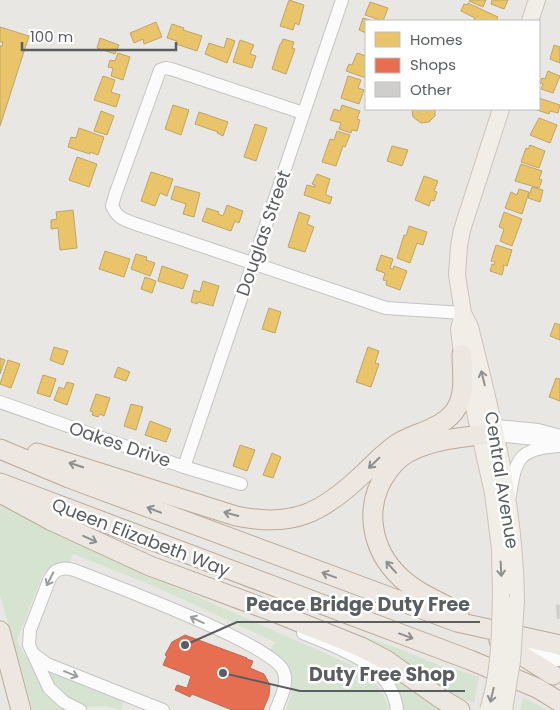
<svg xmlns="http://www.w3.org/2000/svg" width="560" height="710" viewBox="0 0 560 710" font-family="Poppins,sans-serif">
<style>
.green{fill:#d6e3d0}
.homes{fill:#e9c46a;stroke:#bea567}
.shops{fill:#e76f51;stroke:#bd6a56}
.building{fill:#cfcecd;stroke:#d8d6d4}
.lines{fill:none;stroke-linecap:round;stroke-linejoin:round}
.minor-casing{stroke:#c3c4c4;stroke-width:14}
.major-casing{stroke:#cec3b5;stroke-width:18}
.highway-casing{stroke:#bca996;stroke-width:21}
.minor{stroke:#fcfbfb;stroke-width:12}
.major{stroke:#f1ede7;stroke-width:16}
.highway{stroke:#ece7e1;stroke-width:19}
.major-bridge-casing{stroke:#cec3b5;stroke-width:18;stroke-linecap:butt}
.major-bridge{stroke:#f1ede7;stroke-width:16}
.oneway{stroke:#8f9090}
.oneway2{stroke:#8d8e8e}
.oneway3{stroke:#9b9d9f}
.labels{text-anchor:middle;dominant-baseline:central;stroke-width:5;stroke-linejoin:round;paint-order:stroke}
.street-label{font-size:18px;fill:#5a5e61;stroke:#fff}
.leader{fill:none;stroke:#5a5e61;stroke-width:2}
.callout-dot{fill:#5a5e61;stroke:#fff;stroke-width:2}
.callout-label{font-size:19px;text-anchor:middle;font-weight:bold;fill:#5a5e61;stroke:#fff;stroke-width:5;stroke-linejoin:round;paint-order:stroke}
</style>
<rect width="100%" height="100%" fill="#e9e7e4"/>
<g class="green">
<path d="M0 503 77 543 358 668C374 679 385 691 389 710H286C296 685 297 664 270 650L275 642 156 587 73 554 70 562 57 564 44 572 17 640 24 654 68 710H33L0 595Z"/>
<path d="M362 636 392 646 448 669 449 667 479 677 474 703 451 695 360 639Z"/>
<path d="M381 665 448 710H402Z"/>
<path d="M47 671 124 701 121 710 106 706 86 707 77 705 61 696Z"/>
<path d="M523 697 547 710H520Z"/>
</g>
<g class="homes">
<path d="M289 0 304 5 299 25 295 23 293 30 280 26Z"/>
<path d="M470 0H486L483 7 469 1Z"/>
<path d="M492 0H508L504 9 491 4Z"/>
<path d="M370 2 388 8 383 21 365 15Z"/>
<path d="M468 3 498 17 496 21H474L475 18 461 11 464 4 467 5Z"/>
<path d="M363 18 373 21H366V33L359 30Z"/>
<path d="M156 22 162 37 144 44 143 39 134 43 130 33Z"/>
<path d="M172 24 184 28 183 30 202 36 197 51 176 44 177 41 167 38Z"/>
<path d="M0 27 29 36 0 126V46H2L3 42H0Z"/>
<path d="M100 38 119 45 115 54 97 48Z"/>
<path d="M227 38 235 41 227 63 205 54 209 43 224 48Z"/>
<path d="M283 39 294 42 292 48 295 49 286 74 272 69 280 44H281Z"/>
<path d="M240 40 254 45 250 54 256 56 252 68 233 62Z"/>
<path d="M554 45 560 47V63L550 59Z"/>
<path d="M118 53 130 57 123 80 111 76 113 68 108 67 110 60 115 61Z"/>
<path d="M357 53 366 56V78L346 71 349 64 352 65Z"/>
<path d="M548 71 560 76 553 93 541 89 543 84 540 83 542 78 545 79Z"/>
<path d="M103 76 115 80 111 92 120 95 116 107 94 100Z"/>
<path d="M348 76 361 80 358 88 364 90 359 104 341 98Z"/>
<path d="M539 98 560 105 558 113 550 111 549 114 534 109H539Z"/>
<path d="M173 105 189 110 181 135 165 129Z"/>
<path d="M342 105 360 111 357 119 360 120 357 131 352 130 351 133 339 129 341 123 330 120 334 109 340 111Z"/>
<path d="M412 109H435V116L429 122 421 123 413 117Z"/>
<path d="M101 111 114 116 107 135 94 131Z"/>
<path d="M199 112 228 122 223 136 217 133 218 132 195 124Z"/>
<path d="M539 118 557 125 550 143 530 135Z"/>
<path d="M255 124 267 128 256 161 244 157Z"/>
<path d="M79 128 104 137 98 155 90 152V154L68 147 71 137 76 138Z"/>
<path d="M337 131 350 135 345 147 343 146 336 166 322 162 330 139 334 140Z"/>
<path d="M530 145 545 151 539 168 521 162 526 148 528 149Z"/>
<path d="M392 146 408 150 402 166 387 161Z"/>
<path d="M77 157 97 164 89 187 69 180Z"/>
<path d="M521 164 542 171 539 179 542 180 539 188 515 181Z"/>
<path d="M151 172 173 179 167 196 160 193 155 206 141 201Z"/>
<path d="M317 174 330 179 326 192V195L332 197 330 204 304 195 307 185 315 187V185L312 184Z"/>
<path d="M424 176 438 181 434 191 437 192 434 201 431 200 429 206 415 200Z"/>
<path d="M175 186 200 193 194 217 183 214 186 204 171 199Z"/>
<path d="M532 187 543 190 540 202 528 198Z"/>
<path d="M519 189 529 192 522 214 505 208 511 192 517 195Z"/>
<path d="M227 205 243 211 239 223 235 221 231 231 202 221 207 208 219 212 218 214 223 216Z"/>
<path d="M73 210 77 248 60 250 58 228 51 229V220L57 219 56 212Z"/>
<path d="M299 212 310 216 307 224 314 227 305 252 288 247Z"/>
<path d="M504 212 522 219 512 246 500 241 504 229 499 227Z"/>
<path d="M409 226 427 232 423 245 417 243 410 263 397 258 404 235 406 236Z"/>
<path d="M496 245 512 250 507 266 503 265V267H504L502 275 490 271 492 264 494 265 495 262 491 261Z"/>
<path d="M105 251 130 259 124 277 99 269Z"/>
<path d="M136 254 147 257 146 260 155 263 150 276 131 269Z"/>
<path d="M381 255 393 259 390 268 393 269 394 266 407 271 400 290 386 285 387 281 383 280 385 273 376 270Z"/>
<path d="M162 266 188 275 183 289 158 281Z"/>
<path d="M145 277 156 281 152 293 141 289Z"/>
<path d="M203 281 219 286 213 306 198 302 197 304 191 302 194 290 200 292Z"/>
<path d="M269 308 281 312 275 333 262 329Z"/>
<path d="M555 323 560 325V340L550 336Z"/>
<path d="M54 347 68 351 63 365 50 360Z"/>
<path d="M368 347 379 351 375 363 379 364 371 387 356 382Z"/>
<path d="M0 358 5 360 0 374Z"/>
<path d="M8 360 20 364 11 388 0 384Z"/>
<path d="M118 367 130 372 126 381 114 377Z"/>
<path d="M43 375 56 379 50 397 37 393Z"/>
<path d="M556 378 560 379V401L549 397Z"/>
<path d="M67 382 74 384 67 405 54 400 59 387 64 389Z"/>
<path d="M96 394 110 398 104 416 100 414 98 417 92 415 93 412 90 411Z"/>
<path d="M131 404 143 407 136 430 124 426Z"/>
<path d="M150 421 171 429 166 442 145 435Z"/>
<path d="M240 445 255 450 247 471 233 466Z"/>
<path d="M272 453 281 457 273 478 263 475Z"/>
</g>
<path class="shops" d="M185 635 247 658V659L253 661 250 668 264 674 270 685 269 696 263 710H232L192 694 190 697 175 690 177 685 187 688 191 676 163 665 167 656 165 655 172 642Z"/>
<path class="building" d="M556 605H560V618L557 619Z"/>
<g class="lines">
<defs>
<g id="minor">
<path d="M303 113 171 69 166 68 160 70 115 195 112 206C117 217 122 219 133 223L386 308 463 313"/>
<path d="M0 402 184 467 241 484"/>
<path d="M486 425 538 430 560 436"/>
<path d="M488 434 553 441"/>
<path d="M184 467 342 0"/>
<path d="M510 495C516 456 520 449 560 446"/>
<path d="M303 633C340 649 392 664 397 710"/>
<path d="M519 647 557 660"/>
<path d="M35 655 47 664 163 710"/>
<path d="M80 710 64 702 49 688 29 645 30 630 50 578C56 568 64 567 74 570 110 584 269 643 283 670 289 683 281 697 276 710"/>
</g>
<g id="major">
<path d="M530 21 537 0"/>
<path d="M501 109 462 230 459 246 457 275 463 313 470 327C493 419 515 505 516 601"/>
<path d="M463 313 459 329 462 354 493 493 500 549 501 594"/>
</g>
<g id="highway">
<path d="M0 449 69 478 457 622 560 645"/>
<path d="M37 453 236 516C293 528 322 513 363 474 375 463 386 450 400 442 418 432 444 428 456 409 466 393 462 372 462 354"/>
<path d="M0 483 470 660 537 688 560 702"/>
<path d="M6 496 50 520 150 566 269 610 361 647 386 660 440 698 460 710"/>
<path d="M459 612C440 602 417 593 401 578 370 549 363 505 388 471 394 463 402 455 411 451 433 440 457 438 481 435"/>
<path d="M0 631 21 710"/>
<path d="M499 641 553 675"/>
</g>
</defs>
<use href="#minor" class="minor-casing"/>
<use href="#major" class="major-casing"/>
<use href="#highway" class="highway-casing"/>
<use href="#minor" class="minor"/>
<use href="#major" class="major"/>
<use href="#highway" class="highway"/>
<defs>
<g id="major-bridge">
<path d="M488 710C500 674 500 632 501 594"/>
<path d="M504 710 512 661 516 601"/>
</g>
</defs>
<use href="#major-bridge" class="major-bridge-casing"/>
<use href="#major-bridge" class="major-bridge"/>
</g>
<defs><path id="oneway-shaft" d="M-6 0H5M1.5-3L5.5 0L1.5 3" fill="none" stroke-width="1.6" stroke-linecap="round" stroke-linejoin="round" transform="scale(1.25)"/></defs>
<g class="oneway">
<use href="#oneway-shaft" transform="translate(483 378) rotate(-104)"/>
<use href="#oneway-shaft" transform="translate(501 569) rotate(87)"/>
<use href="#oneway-shaft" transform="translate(492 695) rotate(103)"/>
</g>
<g class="oneway2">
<use href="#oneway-shaft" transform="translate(374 463) rotate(136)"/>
<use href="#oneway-shaft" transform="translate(76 465) rotate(-162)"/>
<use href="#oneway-shaft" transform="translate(154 510) rotate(-159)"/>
<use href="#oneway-shaft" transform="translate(231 514) rotate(-165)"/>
<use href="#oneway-shaft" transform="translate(90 539) rotate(25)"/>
<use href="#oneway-shaft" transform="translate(391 567) rotate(-131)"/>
<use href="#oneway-shaft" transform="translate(329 575) rotate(-160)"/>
<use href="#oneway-shaft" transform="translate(406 636) rotate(20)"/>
</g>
<g class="oneway3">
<use href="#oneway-shaft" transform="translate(50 579) rotate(117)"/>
<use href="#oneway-shaft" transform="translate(197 620) rotate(-155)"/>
<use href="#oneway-shaft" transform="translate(71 674) rotate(22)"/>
</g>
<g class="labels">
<g class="street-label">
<text transform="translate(263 233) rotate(-71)">Douglas Street</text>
<text transform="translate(120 444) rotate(19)">Oakes Drive</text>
<text transform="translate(502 480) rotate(81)">Central Avenue</text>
<text transform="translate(141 537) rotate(21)">Queen Elizabeth Way</text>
</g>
</g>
<path class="leader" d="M185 645L237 622H480M223 673L300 691H465"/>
<g class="callout-dot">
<circle cx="185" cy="645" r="5"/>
<circle cx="223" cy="673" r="5"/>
</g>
<g class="callout-label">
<text x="358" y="611">Peace Bridge Duty Free</text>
<text x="382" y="681">Duty Free Shop</text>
</g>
<rect x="365" y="20" width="175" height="90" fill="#ffffff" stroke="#bdbfc0"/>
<rect x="375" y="32" width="25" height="15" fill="#e9c46a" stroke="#bdbfc0"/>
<text x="410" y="45" font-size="15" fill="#5a5e61">Homes</text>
<rect x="375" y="58" width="25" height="15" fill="#e76f51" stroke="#bdbfc0"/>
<text x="410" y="70" font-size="15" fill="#5a5e61">Shops</text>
<rect x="375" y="82" width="25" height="15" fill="#cfcecd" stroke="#bdbfc0"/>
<text x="410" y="95" font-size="15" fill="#5a5e61">Other</text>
<path d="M22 42v8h154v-8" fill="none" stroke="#5a5e61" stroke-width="2.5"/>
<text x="30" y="42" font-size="15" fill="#5a5e61" stroke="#ffffff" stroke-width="4" paint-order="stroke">100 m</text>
</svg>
